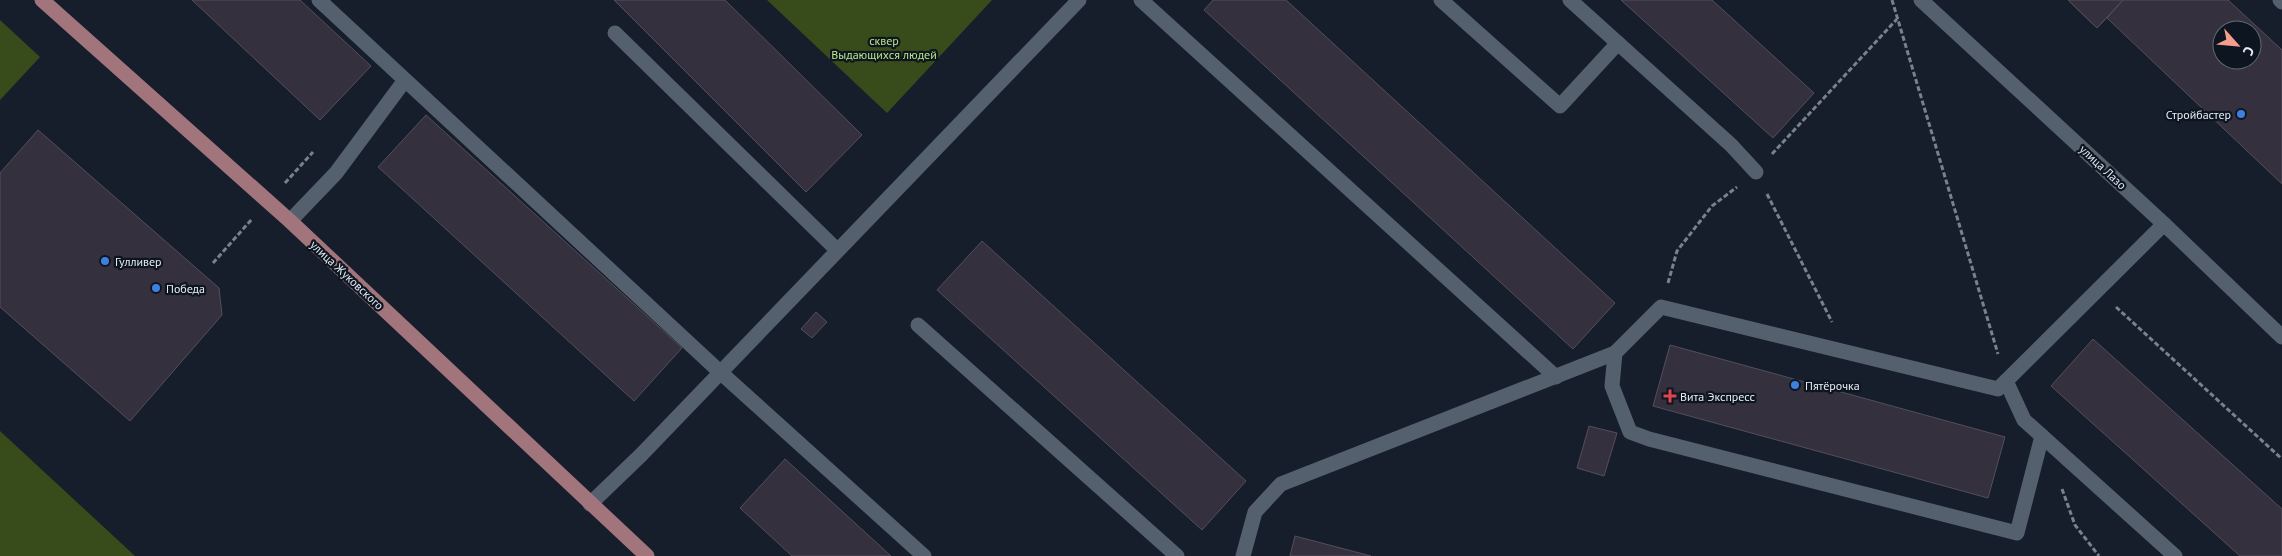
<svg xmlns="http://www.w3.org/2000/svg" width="2282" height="556" viewBox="0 0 2282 556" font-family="'PT Sans',sans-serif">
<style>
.green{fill:#384c1b}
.building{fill:#35303e;stroke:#544e5d;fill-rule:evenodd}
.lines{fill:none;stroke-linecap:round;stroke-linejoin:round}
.path{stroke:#7a818c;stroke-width:3;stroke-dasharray:5 2.5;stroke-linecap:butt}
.service{stroke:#55606e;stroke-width:15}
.minor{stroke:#55606e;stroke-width:15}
.primary{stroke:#a2757c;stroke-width:15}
.shop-dot{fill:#3f7fe0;stroke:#0d1520;stroke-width:2}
.health-dot{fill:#e0444e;stroke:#0d1520;stroke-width:2}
.labels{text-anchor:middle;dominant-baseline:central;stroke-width:4.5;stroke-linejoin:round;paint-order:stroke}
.park-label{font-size:12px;fill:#bae584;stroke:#0d1520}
.poi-label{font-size:12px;fill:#e7edf6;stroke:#0d1520;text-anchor:start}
.street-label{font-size:12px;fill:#e7edf6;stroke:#0d1520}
</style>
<rect width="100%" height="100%" fill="#151e2a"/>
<g class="green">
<path d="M767 0H992L887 113Z"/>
<path d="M0 20 40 57 0 100Z"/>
<path d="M0 431 135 556H0Z"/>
</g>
<g class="building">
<path d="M192 0H300L371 66 320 120Z"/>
<path d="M614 0H725L862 135 806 192Z"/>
<path d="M1213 0H1286L1615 303 1573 349 1204 10Z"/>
<path d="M1621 0H1712L1814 93 1773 138Z"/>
<path d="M2068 0H2123L2097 28Z"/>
<path d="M2068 0H2123L2097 28Z"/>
<path d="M2123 0H2228L2282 50V184L2107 18ZM2222 30H2252V60H2222Z"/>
<path d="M426 115 682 348 634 401 378 167Z"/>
<path d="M38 130 219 288 222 315 130 421 0 307V173Z"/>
<path d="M982 241 1246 481 1202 530 937 290Z"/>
<path d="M816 312 827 322 812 338 801 329Z"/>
<path d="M2093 339 2282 509V556H2240L2051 386Z"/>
<path d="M1670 345 2005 437 1988 498 1653 406Z"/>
<path d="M1589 426 1617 433 1604 476 1577 468Z"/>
<path d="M785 459 891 556H792L740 508Z"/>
<path d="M1295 536 1371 556H1290Z"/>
</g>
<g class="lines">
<g class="path">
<path d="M1892 0 1998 354"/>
<path d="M1772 154 1897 19"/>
<path d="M285 183 313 152"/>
<path d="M1767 194 1832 322"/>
<path d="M213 263 252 219"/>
<path d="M1668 283 1677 251 1712 206 1737 187"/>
<path d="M2116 307 2282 459"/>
<path d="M2062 489 2075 525 2099 556"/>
</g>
<g class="service">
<path d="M319 0 720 372 924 556"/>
<path d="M1141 0 1556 377"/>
<path d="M1441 0 1560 106 1618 43"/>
<path d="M1570 0 1731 145 1756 172"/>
<path d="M2280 0 2282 2"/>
<path d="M615 33 837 250"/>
<path d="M290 221 336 173 405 80"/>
<path d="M918 325 1177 556"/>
<path d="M1615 353 1612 386 1630 432 1649 439 2017 533 2042 436"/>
<path d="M2006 381 2024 420 2175 556"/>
<path d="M1243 556 1255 512 1281 484 1615 353 1661 307 1998 389 2164 224"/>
</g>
<g class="minor">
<path d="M1921 0 2164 224 2282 337"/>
<path d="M590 504 641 455 1079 0"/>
</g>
<path class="primary" d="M42 0 290 221 647 556"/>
</g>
<g class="shop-dot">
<circle cx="2241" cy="114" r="5"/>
<circle cx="105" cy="261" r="5"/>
<circle cx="156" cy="288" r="5"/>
<circle cx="1795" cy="385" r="5"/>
</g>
<path class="health-dot" d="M1667.5 388.5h5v5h5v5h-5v5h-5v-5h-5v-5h5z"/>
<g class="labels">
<g class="park-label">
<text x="884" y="40">сквер<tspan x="884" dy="14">Выдающихся людей</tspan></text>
</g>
<g class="poi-label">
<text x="2231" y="114" text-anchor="end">Стройбастер</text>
<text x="115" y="261">Гулливер</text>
<text x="166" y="288">Победа</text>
<text x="1805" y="385">Пятёрочка</text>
<text x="1680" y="396">Вита Экспресс</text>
</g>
<g class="street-label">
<text transform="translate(2103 167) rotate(43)">улица Лазо</text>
<text transform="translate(347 275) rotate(43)">улица Жуковского</text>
</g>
</g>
<g transform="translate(2237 45) rotate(117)"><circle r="24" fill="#0d1520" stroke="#646b76"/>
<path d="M0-4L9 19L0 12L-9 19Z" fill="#f59d8d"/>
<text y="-8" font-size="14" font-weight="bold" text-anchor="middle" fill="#e7edf6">С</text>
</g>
</svg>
